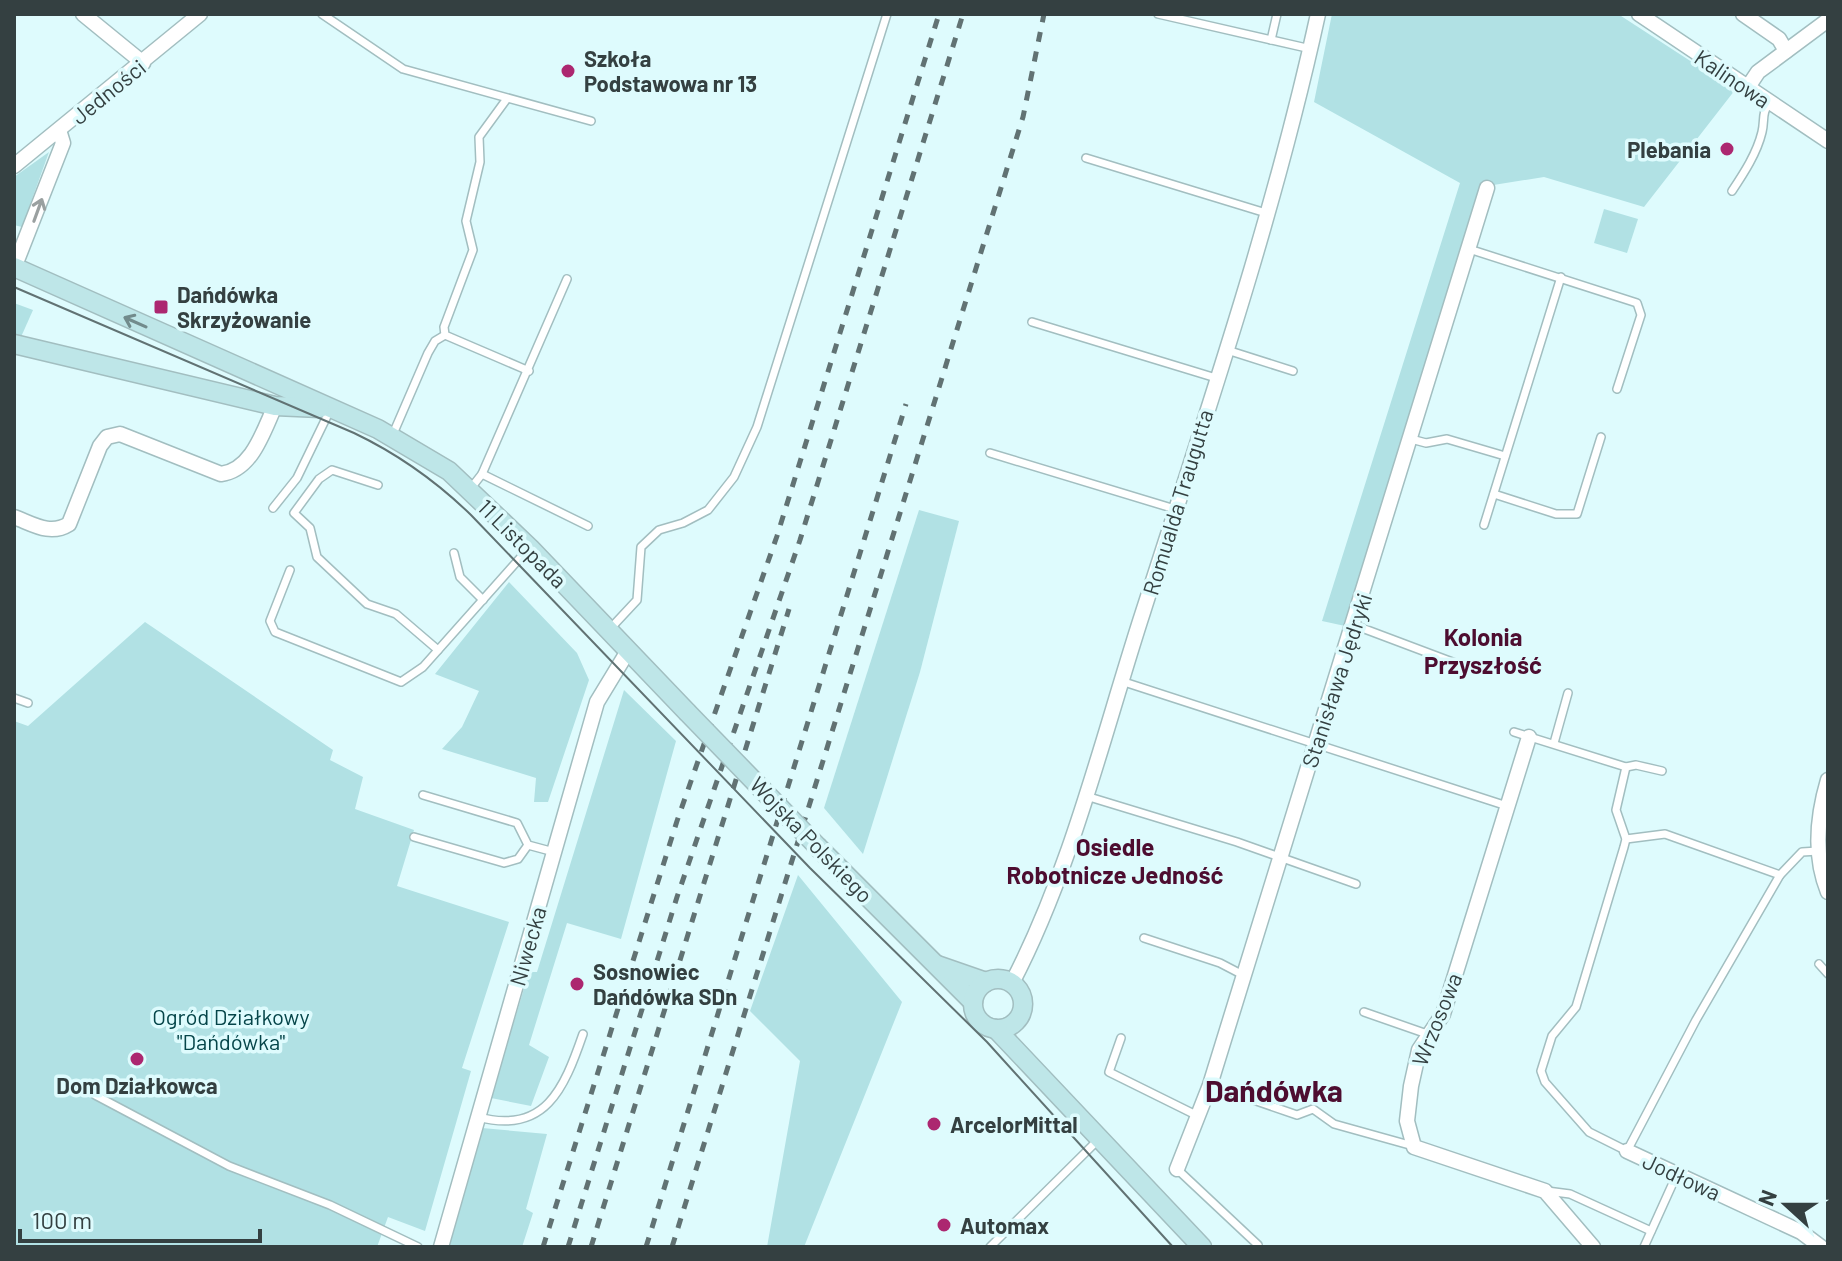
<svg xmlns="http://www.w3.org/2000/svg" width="1842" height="1261" viewBox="0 0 1842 1261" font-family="Barlow,sans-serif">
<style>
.green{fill:#b1e1e4}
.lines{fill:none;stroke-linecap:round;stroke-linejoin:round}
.service-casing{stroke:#a2bec0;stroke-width:10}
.minor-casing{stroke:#a2bec0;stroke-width:17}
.secondary-casing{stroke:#a2bec0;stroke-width:21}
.service{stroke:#fff;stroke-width:7}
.minor{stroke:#fff;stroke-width:14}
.secondary{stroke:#bee6e8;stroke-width:18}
.tram{stroke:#617273;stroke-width:2}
.rail{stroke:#617273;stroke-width:5;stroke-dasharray:10 10;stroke-linecap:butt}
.secondary-bridge-casing{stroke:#a2bec0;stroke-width:21;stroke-linecap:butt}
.secondary-bridge{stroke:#bee6e8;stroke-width:18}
.oneway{stroke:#9aa0a0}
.oneway2{stroke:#728b8c}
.poi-dot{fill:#ac2770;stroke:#defbfd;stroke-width:3}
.labels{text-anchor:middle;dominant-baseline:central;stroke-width:7;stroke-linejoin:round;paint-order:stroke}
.poi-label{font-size:22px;font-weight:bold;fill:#344041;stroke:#defbfd;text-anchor:start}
.street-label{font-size:22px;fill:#344041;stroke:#defbfd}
.park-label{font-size:22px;fill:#054549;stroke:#defbfd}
.neighbourhood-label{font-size:24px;font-weight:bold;fill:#4d0d30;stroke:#defbfd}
.district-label{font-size:30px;font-weight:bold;fill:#4d0d30;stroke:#defbfd}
</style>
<rect width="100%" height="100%" fill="#defbfd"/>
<g class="green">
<path d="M1332 14H1618L1735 90 1644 207 1544 177 1481 187 1345 626 1322 621 1460 183 1314 102Z"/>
<path d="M49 152 22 227 14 225V177Z"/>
<path d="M1604 209 1638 219 1627 253 1594 243Z"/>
<path d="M14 303 33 310 21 337 14 335Z"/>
<path d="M919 510 959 521 920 672 863 854 824 808Z"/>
<path d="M509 582 577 653 589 680 548 802H534L536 778 442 749 462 727 479 691 435 674Z"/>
<path d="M145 622 333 750 330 760 363 777 355 809 414 830 397 886 509 922 462 1068 471 1071 425 1231 388 1217 377 1247H14V721L28 726Z"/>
<path d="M624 690 676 741 621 939 567 923 529 1045 549 1057 531 1106 491 1098 529 972H537Z"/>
<path d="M798 875 902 1002 804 1247H767L800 1061 750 1011Z"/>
<path d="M482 1128 547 1134 526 1209 533 1213 522 1247H445Z"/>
</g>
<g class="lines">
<defs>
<g id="service">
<path d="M322 14 403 69 591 121"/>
<path d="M1158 14 1311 49"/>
<path d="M1271 40 1277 14"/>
<path d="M506 100 479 137 480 162 466 221 473 250 444 327 445 335 529 371"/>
<path d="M1086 158 1266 213"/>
<path d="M1732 191C1744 173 1757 153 1762 132 1765 120 1761 113 1770 102"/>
<path d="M1469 249 1637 303 1641 315 1617 389"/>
<path d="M1032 322 1216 378"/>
<path d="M1227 350 1293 371"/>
<path d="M393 434 428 353 435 341 445 335"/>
<path d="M1411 439 1426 443 1447 439 1505 456"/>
<path d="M990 453 1175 509"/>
<path d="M482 474 588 526"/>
<path d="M378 485 332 470 319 479 294 513 310 528 317 557 367 604 396 614 438 650"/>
<path d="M471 488 482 474 567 279"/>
<path d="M1494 494 1556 514H1577L1601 437"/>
<path d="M273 508 297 478 330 410"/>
<path d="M1484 525 1561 277"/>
<path d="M454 553 460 577 483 600"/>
<path d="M290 570 270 621 275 632 401 682 423 667 529 548"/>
<path d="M1354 625 1463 666"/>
<path d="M609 630 637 600 641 547 659 530 683 523 708 510 734 477 757 427 887 14"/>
<path d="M1121 681 1507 806"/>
<path d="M14 698 28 703"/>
<path d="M1514 732 1626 767 1616 810 1626 839 1624 847 1576 1007 1552 1036 1541 1071 1545 1082 1589 1132 1627 1151 1696 1020 1780 875 1802 852 1818 851"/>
<path d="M1554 743 1568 693"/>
<path d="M1626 767 1636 765 1662 771"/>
<path d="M423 795 517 823 528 845 554 852"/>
<path d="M1086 796 1237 842 1356 884"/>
<path d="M414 837 504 863 518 859 528 845"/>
<path d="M1626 839 1665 834 1780 875"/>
<path d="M1144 938 1220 963 1243 975"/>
<path d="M1819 964 1828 974"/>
<path d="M1364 1012 1430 1035"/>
<path d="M1121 1038 1109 1072 1198 1116"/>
<path d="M1210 1085 1297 1115 1313 1109 1334 1124 1413 1146"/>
<path d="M95 1095 229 1166 330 1205 418 1247"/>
<path d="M478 1117C545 1135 564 1089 583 1034"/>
<path d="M1177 1169 1258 1245"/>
<path d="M1547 1191 1570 1194 1651 1231"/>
<path d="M990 1247 1098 1140"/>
<path d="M1644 1247 1677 1174"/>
</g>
<g id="minor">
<path d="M83 14 143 63"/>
<path d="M1639 14 1828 141"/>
<path d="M1743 14 1779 39 1786 51"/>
<path d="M1748 87 1758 72 1828 20"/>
<path d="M14 166 200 14"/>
<path d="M14 268 63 143 59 130"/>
<path d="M14 517C33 524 50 536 69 524L100 446 107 437 120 434 221 474C252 470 263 432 275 406"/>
<path d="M1529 737 1443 1014 1419 1050 1411 1086 1407 1121 1414 1147 1545 1191 1593 1247"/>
<path d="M1828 780C1817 817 1813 855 1828 892"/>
<path d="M1012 983C1072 868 1103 735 1143 612 1206 415 1274 216 1318 14"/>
<path d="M1627 1151 1801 1232 1821 1247"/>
<path d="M1177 1169 1210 1085 1487 188"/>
<path d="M441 1247 597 702 628 651"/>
</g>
<g id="secondary">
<path d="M14 267 378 429 449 471 530 548 687 712"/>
<path d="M14 344 275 406 320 408"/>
<path d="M818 847 973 1002"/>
<path d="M937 965 986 982"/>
<circle cx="998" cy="1004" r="25"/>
<path d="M996 1029 1202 1247"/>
</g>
</defs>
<use href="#service" class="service-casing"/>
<use href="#minor" class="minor-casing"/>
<use href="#secondary" class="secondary-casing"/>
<use href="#service" class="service"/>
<use href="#minor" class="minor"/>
<use href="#secondary" class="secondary"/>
<path class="tram" d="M14 287 354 433C398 454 436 481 471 515L810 868 987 1042 1173 1247"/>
<g class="rail">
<path d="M543 1247 677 821 777 536 939 14"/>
<path d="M568 1247 677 897 800 540 963 14"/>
<path d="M591 1247 789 609"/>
<path d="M646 1247 906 404"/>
<path d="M672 1247 1023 117 1044 14"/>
</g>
<defs>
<path id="secondary-bridge" d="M687 712 818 847"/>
</defs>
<use href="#secondary-bridge" class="secondary-bridge-casing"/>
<use href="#secondary-bridge" class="secondary-bridge"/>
</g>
<defs><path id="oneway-shaft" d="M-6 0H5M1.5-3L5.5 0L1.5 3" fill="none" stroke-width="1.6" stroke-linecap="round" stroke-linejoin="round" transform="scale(2)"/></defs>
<use class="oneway" href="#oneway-shaft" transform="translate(38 210) rotate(-70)"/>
<use class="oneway2" href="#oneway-shaft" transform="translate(135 322) rotate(-156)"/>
<g class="poi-dot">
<circle cx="568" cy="71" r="8"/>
<circle cx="1727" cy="149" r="8"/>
<rect x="153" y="299" width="16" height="16" rx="4"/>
<circle cx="577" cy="984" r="8"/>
<circle cx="137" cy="1059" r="8"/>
<circle cx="934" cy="1124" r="8"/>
<circle cx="944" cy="1225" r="8"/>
</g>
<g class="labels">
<g class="poi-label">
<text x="584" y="58">Szkoła<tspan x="584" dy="25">Podstawowa nr 13</tspan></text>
<text x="1711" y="149" text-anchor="end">Plebania</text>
<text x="177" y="294">Dańdówka<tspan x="177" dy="25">Skrzyżowanie</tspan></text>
<text x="593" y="971">Sosnowiec<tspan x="593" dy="25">Dańdówka SDn</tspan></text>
<text x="137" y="1085" text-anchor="middle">Dom Działkowca</text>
<text x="950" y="1124">ArcelorMittal</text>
<text x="960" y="1225">Automax</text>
</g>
<g class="street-label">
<text transform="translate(1733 78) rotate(34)">Kalinowa</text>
<text transform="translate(108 91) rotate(-39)">Jedności</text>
<text transform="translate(1177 502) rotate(-73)">Romualda Traugutta</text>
<text transform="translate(523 543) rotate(45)">11 Listopada</text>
<text transform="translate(1336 680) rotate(-72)">Stanisława Jędryki</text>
<text transform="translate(812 839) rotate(46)">Wojska Polskiego</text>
<text transform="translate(527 946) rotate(-74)">Niwecka</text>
<text transform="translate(1436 1019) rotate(-68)">Wrzosowa</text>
<text transform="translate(1682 1176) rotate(25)">Jodłowa</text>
</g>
<g class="park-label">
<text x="231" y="1016">Ogród Działkowy<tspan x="231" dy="25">"Dańdówka"</tspan></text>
</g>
<g class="neighbourhood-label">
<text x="1483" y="636">Kolonia<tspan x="1483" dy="28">Przyszłość</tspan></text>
<text x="1115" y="846">Osiedle<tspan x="1115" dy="28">Robotnicze Jedność</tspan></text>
</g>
<g class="district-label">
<text x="1274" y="1090">Dańdówka</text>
</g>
</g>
<rect width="1842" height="1261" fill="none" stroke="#344041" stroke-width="32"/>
<g transform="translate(1786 1205) rotate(291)" stroke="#defbfd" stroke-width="6" paint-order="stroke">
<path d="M0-6L14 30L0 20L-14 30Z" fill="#344041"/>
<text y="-12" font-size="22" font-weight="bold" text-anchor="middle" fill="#344041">N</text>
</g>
<path d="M20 1229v12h240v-12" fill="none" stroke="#344041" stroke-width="4"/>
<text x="32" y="1229" font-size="24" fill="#344041" stroke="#defbfd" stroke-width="6" paint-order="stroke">100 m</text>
</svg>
